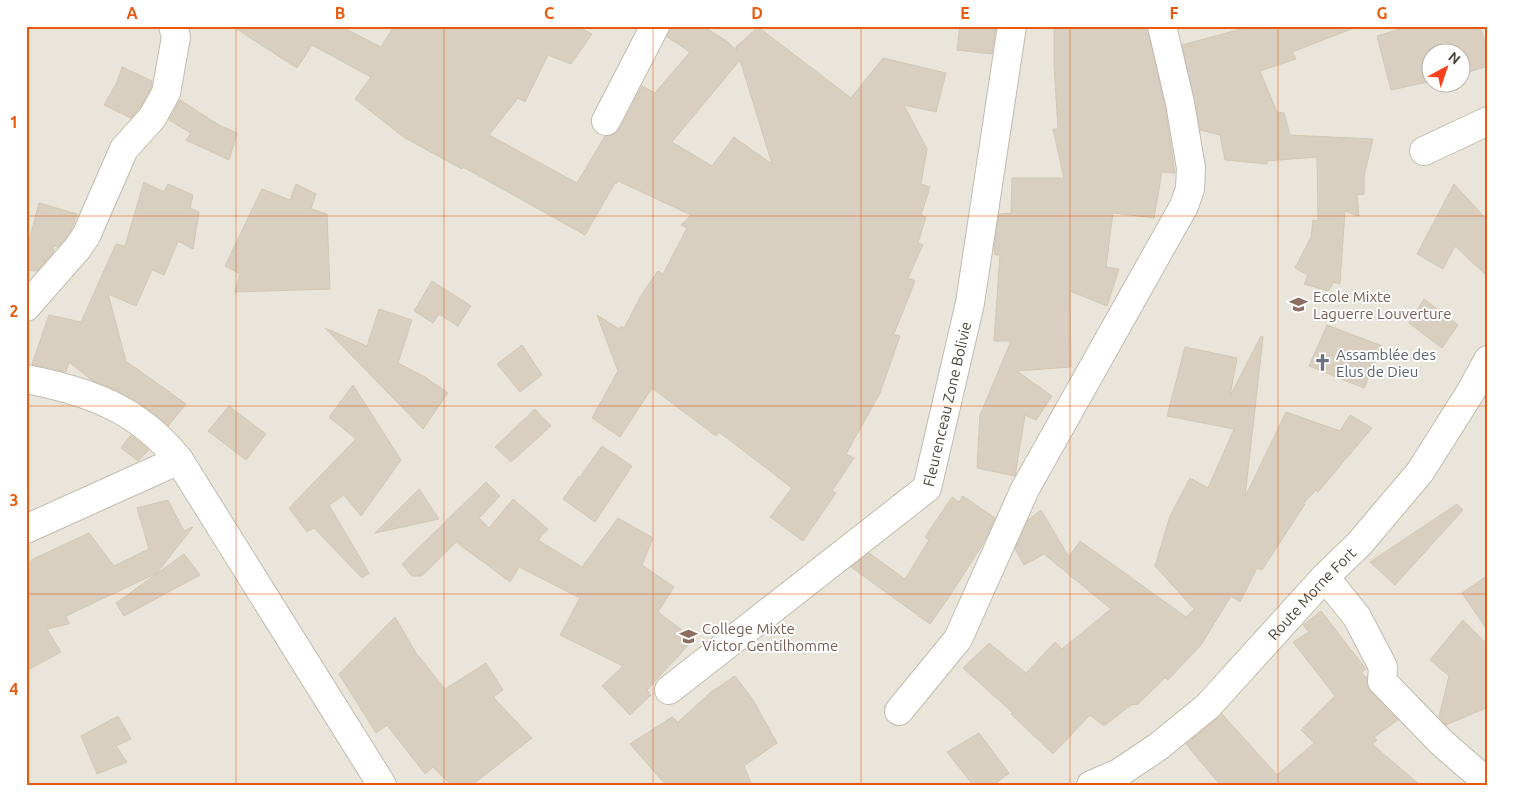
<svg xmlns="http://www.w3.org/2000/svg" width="1514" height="811" viewBox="0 0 1514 811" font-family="Ubuntu,sans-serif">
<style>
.residential{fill:#eae5da;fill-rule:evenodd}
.building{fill:#d8cfc1;stroke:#d3c7b4;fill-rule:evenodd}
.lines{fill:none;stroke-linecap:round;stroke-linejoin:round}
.minor-casing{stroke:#c2bbae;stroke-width:30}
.minor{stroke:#fff;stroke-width:28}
.grid{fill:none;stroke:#e8590c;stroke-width:1;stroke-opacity:0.55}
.labels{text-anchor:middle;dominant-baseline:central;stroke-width:4;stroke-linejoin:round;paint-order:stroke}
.education-label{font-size:15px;fill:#785e54;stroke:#fff;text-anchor:start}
.worship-label{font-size:15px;fill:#5b616d;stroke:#fff;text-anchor:start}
.street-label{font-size:15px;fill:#4b4439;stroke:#fff}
.neatline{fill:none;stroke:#e8590c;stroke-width:2}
.grid-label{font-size:16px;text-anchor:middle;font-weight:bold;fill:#e8590c}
</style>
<rect width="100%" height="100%" fill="#f6f3ec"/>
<path class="residential" d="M26 26H1488V785H26ZM1432 52H1462V82H1432Z"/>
<g class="building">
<path d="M232 26H340L381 47 394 26H577L592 34 571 64 548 55 525 102 518 98 489 135 577 183 605 136 614 134 620 128 642 86 655 93 690 52 667 37 670 26H703L728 42 737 51 736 47 758 27 851 98 883 58 946 73 936 112 904 105 927 149 921 184 930 187 921 215 926 217 918 243 923 245 908 278 915 281 894 334 900 336 880 393 846 454 854 458 832 491 836 493 803 541 770 517 792 488 719 432 716 436 652 388 620 437 592 418 618 371 597 315 619 329 621 326 624 328 642 294 658 271 663 274 687 228 681 225 691 215 618 181 616 184 615 183 585 235 463 167 462 169 405 138 355 99 371 77 312 45 297 68ZM740 60 772 164 734 137 712 166 672 142Z"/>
<path d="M960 26H996L992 54 957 50Z"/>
<path d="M1064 26H1147L1165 106 1175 173 1162 172 1154 218 1113 213 1106 267 1119 269 1107 306 1070 291 1071 367 1017 371 1052 396 1036 420 1025 415 1015 476 977 468 980 415 1011 341H994L1000 255H995L994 247 999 214 1011 213 1012 178H1064L1053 129H1058L1054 65V30Z"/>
<path d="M1252 26H1354V28L1292 52 1296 59 1260 71 1277 112 1284 113 1290 135 1373 139 1364 176V194L1357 195 1359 216 1345 211 1340 284 1334 282 1328 291 1304 284 1308 275 1295 268 1311 237 1313 220 1318 221 1317 157 1267 161V164L1225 160 1220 135 1200 130 1182 45Z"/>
<path d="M1410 26H1480L1488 52V66L1462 74V52H1432V81L1391 90 1377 36Z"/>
<path d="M122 67 152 81 151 88 139 109 131 118 104 105 117 82Z"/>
<path d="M180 100 219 125 237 133 229 160 186 140 191 133 169 120Z"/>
<path d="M144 182 164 192 168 184 193 195 190 208 199 212 193 249 178 241 164 275 152 270 136 306 108 294 126 361 186 404 168 426 138 402 117 391 93 381 69 362 66 372 32 364 49 315 81 322 116 244 125 246Z"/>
<path d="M296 184 316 194 311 209 327 214 330 289 235 292 240 274 225 266 262 189 290 200Z"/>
<path d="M1454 184 1488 221V277L1455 246 1443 269 1417 254Z"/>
<path d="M39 203 77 214 72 228 65 239 58 247 54 246 53 253 37 271 26 270V252Z"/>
<path d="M432 281 471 306 458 326 439 314 433 323 414 311Z"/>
<path d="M1424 299 1458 325 1442 348 1409 323Z"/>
<path d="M379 309 412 320 398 363 425 377 448 393 423 429 325 328 367 346Z"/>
<path d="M1327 325 1382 346 1364 388 1309 366Z"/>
<path d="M1261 336 1263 337 1245 497 1286 412 1340 431 1350 415 1372 428 1318 492 1316 490 1303 504H1305L1262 570 1257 568 1240 602 1231 596 1201 645 1168 680 1165 678 1138 704 1131 705 1104 726 1090 715 1053 754 1011 714 1013 713 963 668 989 643 1026 673 1055 642 1062 649 1111 609 1044 554 1024 565 1015 549 1028 520 1041 510 1069 557 1080 541 1186 617 1194 609 1155 566 1170 516 1190 478 1208 488 1234 429 1167 416 1185 347 1237 358 1230 396Z"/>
<path d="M522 345 542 375 520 392 497 364Z"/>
<path d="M353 385 401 460 361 516 344 495 329 505 369 573 362 578 314 528 307 532 289 508 356 439 329 417Z"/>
<path d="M229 406 266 434 246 460 208 431Z"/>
<path d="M535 409 551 426 511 462 495 447Z"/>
<path d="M131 435 149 450 138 461 121 448Z"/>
<path d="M602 446 632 466 595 522 563 499 579 476 580 477Z"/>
<path d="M486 482 500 496 479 518 489 528 513 499 548 529 538 540 582 567 618 518 653 538 642 565 674 587 658 612 694 639 647 690 651 695 630 715 602 686 623 666 560 635 580 598 519 567 510 582 456 542 422 576H412L402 564Z"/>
<path d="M419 489 439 519 375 533Z"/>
<path d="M963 496 995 518 983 544 949 597 930 624 851 567 869 553 905 579 929 540 925 537 952 497 959 502Z"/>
<path d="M168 500 184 531 193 527 157 573 66 616 69 624 47 629 61 652 26 671V565L33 559 89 533 114 566 149 549 137 508Z"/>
<path d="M1457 504 1463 510 1395 585 1370 562Z"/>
<path d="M184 554 200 575 124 616 116 603Z"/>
<path d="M1488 575V631L1462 593Z"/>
<path d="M1321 611 1366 669 1361 673 1367 678V686L1371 692 1398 720 1374 737 1377 740 1372 744 1420 785H1220L1186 744 1222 714 1277 775 1314 743 1301 730 1335 696 1293 642 1309 632 1303 625Z"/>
<path d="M395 617 416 653 445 689 486 663 503 690 493 697 532 738 472 785H451L433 767 425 774 387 725 376 733 339 674Z"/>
<path d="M1463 620 1488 645V707L1446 725 1439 717 1449 676 1430 660Z"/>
<path d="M735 676 753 700 777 743 744 766 752 785H666L630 744 672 717 678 722 711 692Z"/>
<path d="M118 716 131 739 116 746 127 762 97 774 81 736Z"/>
<path d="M979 733 1009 773 994 785H973L947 752Z"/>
</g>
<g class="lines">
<defs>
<g id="minor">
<path d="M606 121 655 26"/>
<path d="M1424 151 1488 121"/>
<path d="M26 307 77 249 86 236 124 149 152 118 166 93 176 37 173 26"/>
<path d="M26 379C88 391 139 409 179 460L382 785"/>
<path d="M26 529 179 460"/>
<path d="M1325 577 1357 617 1383 667 1382 681 1441 742 1488 783"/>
<path id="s1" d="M669 690 927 488 970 303 1012 26"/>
<path d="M899 711 958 639 1025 489 1184 206 1190 189 1191 168 1180 103 1162 26"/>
<path id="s2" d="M1091 785 1119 773 1159 746 1208 706 1325 577 1360 543 1420 472 1470 393 1488 360"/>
</g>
</defs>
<use href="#minor" class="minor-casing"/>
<use href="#minor" class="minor"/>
</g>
<path class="grid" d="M236 26V785M444 26V785M653 26V785M861 26V785M1070 26V785M1278 26V785M26 216H1488M26 406H1488M26 594H1488"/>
<defs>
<symbol id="school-bare" viewBox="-9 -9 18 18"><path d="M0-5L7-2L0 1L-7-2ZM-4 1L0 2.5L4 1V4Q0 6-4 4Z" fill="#8d6e63" stroke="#fff" stroke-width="2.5" paint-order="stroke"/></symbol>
<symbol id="church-bare" viewBox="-9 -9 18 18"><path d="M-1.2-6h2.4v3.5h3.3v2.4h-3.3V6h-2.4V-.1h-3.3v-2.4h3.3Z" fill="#6b7280" stroke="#fff" stroke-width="2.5" paint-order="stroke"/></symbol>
</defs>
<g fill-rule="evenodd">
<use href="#school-bare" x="1286" y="292" width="25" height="25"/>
<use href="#church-bare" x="1310" y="350" width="25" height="25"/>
<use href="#school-bare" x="676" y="624" width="25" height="25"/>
</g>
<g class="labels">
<g class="education-label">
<text x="1313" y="296">Ecole Mixte<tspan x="1313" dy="17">Laguerre Louverture</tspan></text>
<text x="702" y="628">College Mixte<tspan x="702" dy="17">Victor Gentilhomme</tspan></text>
</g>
<g class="worship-label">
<text x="1336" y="354">Assamblée des<tspan x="1336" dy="17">Elus de Dieu</tspan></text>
</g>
<g class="street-label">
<text stroke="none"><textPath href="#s1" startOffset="414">Fleurenceau Zone Bolivie</textPath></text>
<text stroke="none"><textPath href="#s2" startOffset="295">Route Morne Fort</textPath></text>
</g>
</g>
<rect width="1514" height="811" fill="none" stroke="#ffffff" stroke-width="55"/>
<g transform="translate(1446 68) rotate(40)"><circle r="24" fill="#ffffff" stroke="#b7b4b0"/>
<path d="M0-4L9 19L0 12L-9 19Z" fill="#fc3f1d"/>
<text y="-8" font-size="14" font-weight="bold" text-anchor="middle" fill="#4b4439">N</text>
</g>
<rect x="28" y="28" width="1458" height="756" class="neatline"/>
<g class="grid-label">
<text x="132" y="19">A</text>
<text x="340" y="19">B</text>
<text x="549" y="19">C</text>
<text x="757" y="19">D</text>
<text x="965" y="19">E</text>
<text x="1174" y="19">F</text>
<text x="1382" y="19">G</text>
<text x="14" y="128">1</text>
<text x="14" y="317">2</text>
<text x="14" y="506">3</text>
<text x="14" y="695">4</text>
</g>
</svg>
